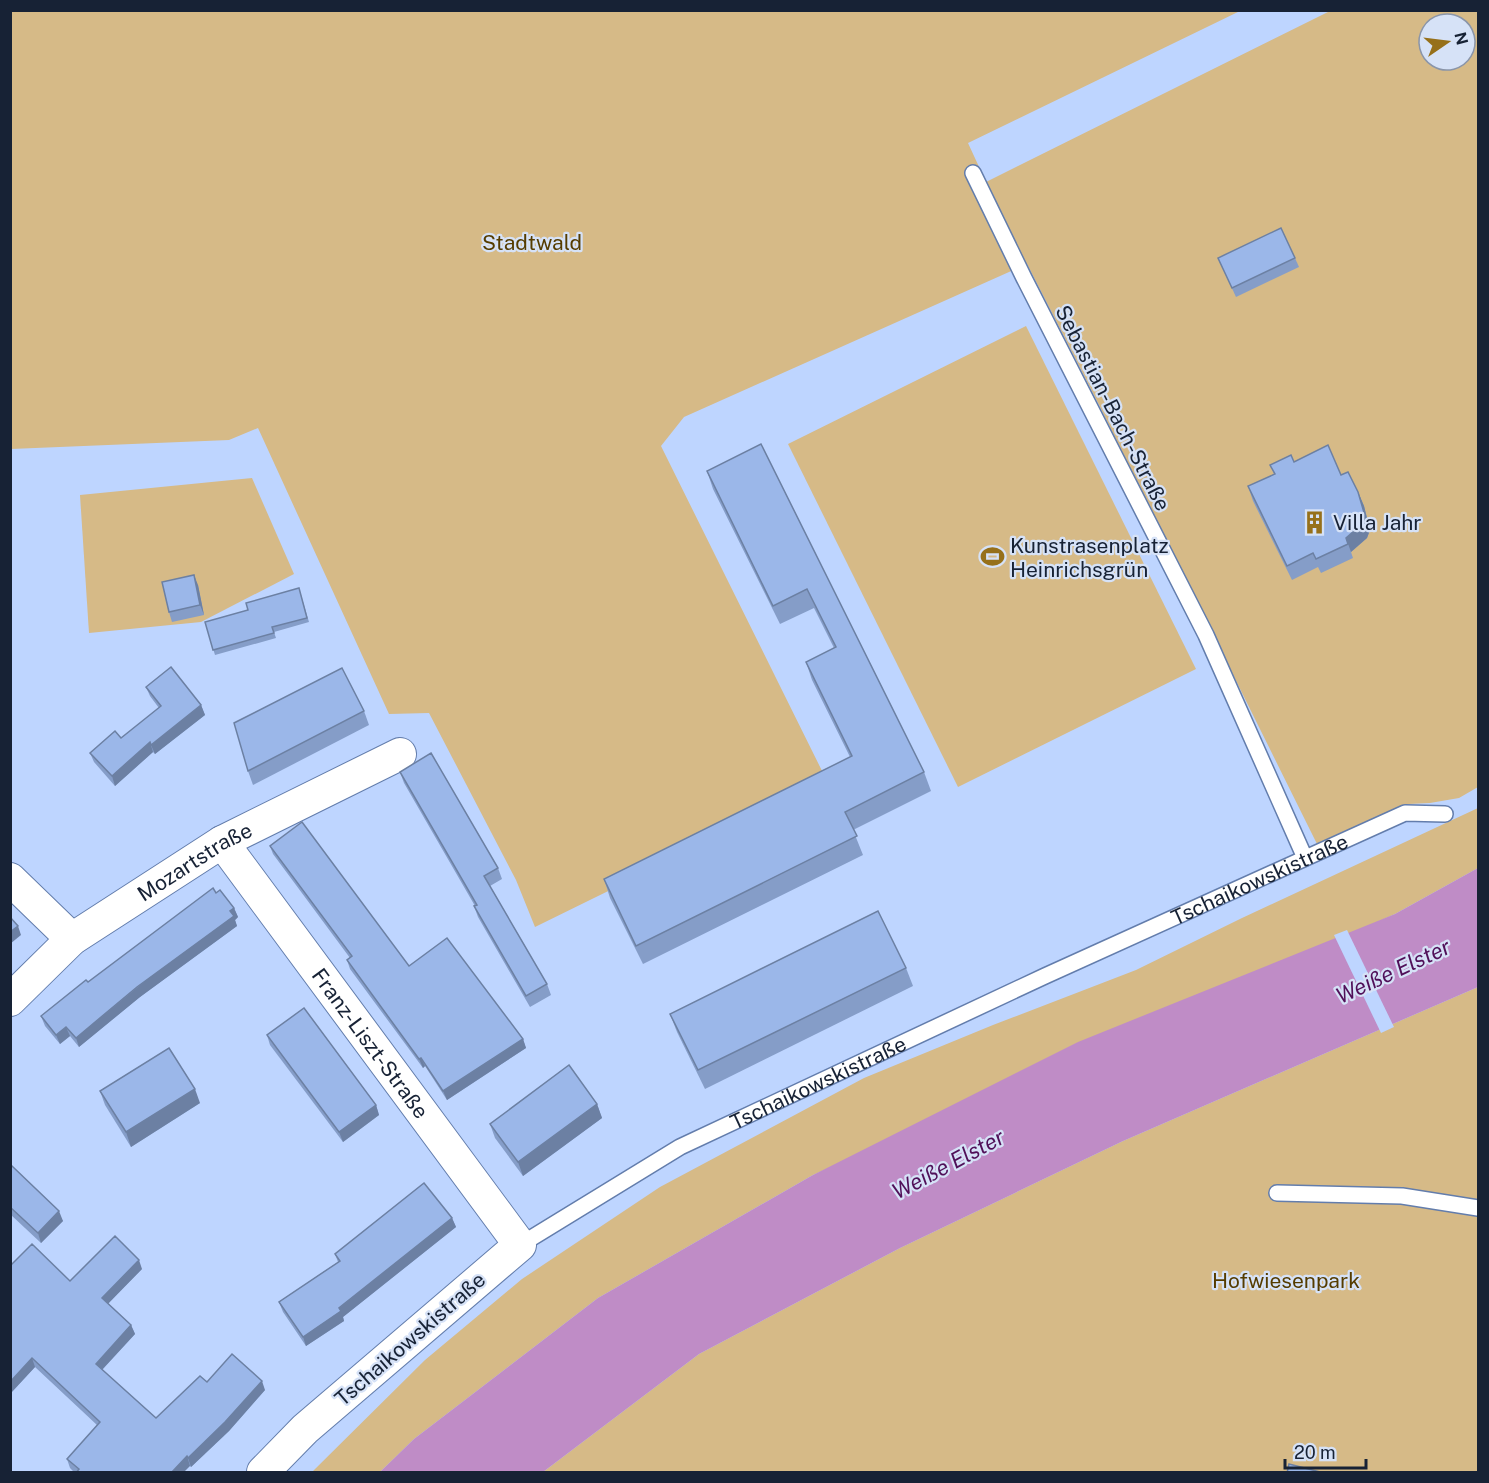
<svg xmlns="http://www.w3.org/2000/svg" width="1489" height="1483" viewBox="0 0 1489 1483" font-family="'Public Sans',sans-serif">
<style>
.green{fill:#d6ba87;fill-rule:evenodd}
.water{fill:#bf8cc6}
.pier{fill:#bed5ff}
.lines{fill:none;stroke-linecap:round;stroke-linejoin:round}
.lane-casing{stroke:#637dac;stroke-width:18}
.street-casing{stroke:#637dac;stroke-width:34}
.lane{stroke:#fff;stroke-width:15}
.street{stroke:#fff;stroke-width:32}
.wall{fill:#859dc8}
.shaded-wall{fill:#6c80a3}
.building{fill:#9bb7e9;stroke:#6c80a3;stroke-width:1.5}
.labels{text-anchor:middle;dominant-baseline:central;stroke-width:4.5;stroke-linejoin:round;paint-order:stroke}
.park-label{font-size:21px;fill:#553c00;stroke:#d6e2f7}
.street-label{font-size:21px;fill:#172235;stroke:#d6e2f7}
.poi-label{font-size:21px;fill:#172235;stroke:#d6e2f7;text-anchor:start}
.water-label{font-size:22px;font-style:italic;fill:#501059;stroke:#d6e2f7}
</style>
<rect width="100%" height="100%" fill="#bed5ff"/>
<g class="green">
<path d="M10 11H1240L968 143 986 182 1330 11H1478V787L1459 798 1430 803 1409 804 1319 848 1099 405 1027 264 684 417 661 446 828 783 535 927 516 880 429 713 389 714 258 428 229 440 11 449ZM1429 24H1465V60H1429Z"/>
<path d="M1026 326 1196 669 958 787 788 444Z"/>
<path d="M252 478 294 574 201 622 89 633 80 495Z"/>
<path d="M1478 808V868L1395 914 813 1175 598 1298 414 1439 380 1472H312L425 1360 522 1279 660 1187 864 1078 993 1025 1136 970 1242 918Z"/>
<path d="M1478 987V1472H543L699 1354 900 1248 1123 1141Z"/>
</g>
<path class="water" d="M1478 868V987L1123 1141 900 1248 699 1354 543 1472H380L414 1439 598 1298 813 1175 1078 1042 1395 914Z"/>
<path class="pier" d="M1347 930 1394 1027 1381 1033 1334 935Z"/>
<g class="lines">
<defs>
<g id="lane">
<path d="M973 173 1024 278 1206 635 1305 858"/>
<path d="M1277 1193 1402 1196 1478 1208"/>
<path id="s1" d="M520 1245 680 1147 1045 976 1405 813 1445 814"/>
</g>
<g id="street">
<path id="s2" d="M222 842 520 1245 305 1429 263 1472"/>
<path d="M10 879 72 939"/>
<path id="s3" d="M10 1000 72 939 222 842 400 754"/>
</g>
</defs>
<use href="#lane" class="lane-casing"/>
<use href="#street" class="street-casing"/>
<use href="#lane" class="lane"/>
<use href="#street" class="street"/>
</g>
<g class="wall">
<path d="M1218 258H1295L1299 267 1236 297Z"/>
<path d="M761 444 924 772 931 791 853 830 863 855 643 964 610 898 604 879 850 757 812 680 806 662 834 648 814 608 780 624 713 489 707 471Z"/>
<path d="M1294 462 1341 475 1358 492 1364 506 1370 530 1367 538 1351 552 1353 558 1321 573 1318 567 1292 580 1253 501 1248 486 1274 474 1270 465Z"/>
<path d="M198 585 204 615 172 622 169 612Z"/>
<path d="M299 588 309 622 274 632 276 638 215 655 205 622 248 610Z"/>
<path d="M146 687 201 705 205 715 155 754 153 752 115 786 94 762 90 753 121 738 159 708 150 696Z"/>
<path d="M364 711 369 725 253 785 248 771Z"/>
<path d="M400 772 498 868 502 879 490 886 547 984 551 995 530 1007 478 917 474 906H475L404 783Z"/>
<path d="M270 846 409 966 523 1039 526 1048 447 1100 425 1066 423 1068 350 969 347 960 350 958 273 854Z"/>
<path d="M216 893 234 908 238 917 235 920 237 926 140 997 79 1047 70 1036 60 1044 45 1026 41 1016Z"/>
<path d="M906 968 913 986 705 1089 677 1032 670 1014Z"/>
<path d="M267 1035 376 1105 379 1115 343 1142 270 1045Z"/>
<path d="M100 1091 200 1103 131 1147 105 1105Z"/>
<path d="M597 1104 602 1118 523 1176 495 1138 490 1124Z"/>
<path d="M10 1168 63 1221 41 1243 10 1214Z"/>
<path d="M452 1218 456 1227 343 1317 344 1321 306 1346 283 1312 279 1302 338 1262 335 1254Z"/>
<path d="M10 1266 70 1281 142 1269 108 1303 131 1325 135 1334 102 1370 156 1418 207 1382 265 1390 229 1431 191 1467 190 1466 75 1473 70 1468 67 1459 97 1425 35 1367 10 1394Z"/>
</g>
<g class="shaded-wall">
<path d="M1358 492 1364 506 1370 530 1367 538 1351 552 1346 538Z"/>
<path d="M194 575 198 585 204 615 200 605Z"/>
<path d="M201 705 205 715 155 754 151 745Z"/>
<path d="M150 742 153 752 115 786 112 776Z"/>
<path d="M234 908 238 917 235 920 237 926 140 997 79 1047 76 1038Z"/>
<path d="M18 926 21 935 10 944V932Z"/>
<path d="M66 1027 70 1036 60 1044 56 1035Z"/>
<path d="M523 1039 526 1048 447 1100 443 1091Z"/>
<path d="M421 1058 425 1066 423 1068 419 1059Z"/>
<path d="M195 1089 200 1103 131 1147 126 1132Z"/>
<path d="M597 1104 602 1118 523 1176 518 1162Z"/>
<path d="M376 1105 379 1115 343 1142 339 1132Z"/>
<path d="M59 1211 63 1221 41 1243 38 1233Z"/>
<path d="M452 1218 456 1227 343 1317 344 1321 306 1346 303 1337Z"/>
<path d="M139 1260 142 1269 105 1307 102 1298Z"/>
<path d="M131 1325 135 1334 99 1373 96 1364Z"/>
<path d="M32 1358 35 1367 10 1394V1382Z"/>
<path d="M262 1381 265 1390 229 1431 191 1467 188 1458Z"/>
<path d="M187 1456 190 1466 183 1473H171Z"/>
</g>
<g class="building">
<path d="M1281 228 1295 258 1232 288 1218 258Z"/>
<path d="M761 444 924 772 845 812 857 836 636 946 604 879 852 756 806 662 836 647 807 589 773 606 707 471Z"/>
<path d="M1328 445 1341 475 1348 472 1358 492 1365 516 1362 524 1346 538 1348 544 1316 559 1313 553 1287 566 1248 486 1275 474 1270 465 1291 455 1294 462Z"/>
<path d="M194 575 200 605 169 612 162 582Z"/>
<path d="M299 588 307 618 272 627 274 633 213 650 205 622 248 610 246 603Z"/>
<path d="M171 667 201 705 151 745 150 742 112 776 90 753 115 731 121 738 161 706 146 687Z"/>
<path d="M342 668 364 711 248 771 234 723Z"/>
<path d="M431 753 498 868 484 876 547 984 526 996 474 906 477 905 400 772Z"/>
<path d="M302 822 409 966 447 938 523 1039 443 1091 421 1058 419 1059 347 960 352 956 270 846Z"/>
<path d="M213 888 216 893 220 890 234 908 230 911 234 916 137 987 76 1038 66 1027 56 1035 41 1016 86 980 88 982Z"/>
<path d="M878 911 906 968 698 1070 670 1014Z"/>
<path d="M10 917 18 926 10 932Z"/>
<path d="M304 1008 376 1105 339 1132 267 1035Z"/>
<path d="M169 1048 195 1089 126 1132 100 1091Z"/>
<path d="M569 1065 597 1104 518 1162 490 1124Z"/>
<path d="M12 1166 59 1211 38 1233 10 1207V1168Z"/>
<path d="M424 1183 452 1218 339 1308 341 1311 303 1337 279 1302 340 1261 335 1254Z"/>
<path d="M115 1236 139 1260 102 1298 131 1325 96 1364 156 1418 200 1376 207 1382 232 1354 262 1381 225 1422 188 1458 187 1456 171 1473H76L79 1469 67 1459 100 1422 32 1358 10 1382V1266L32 1244 70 1281Z"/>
<path d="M1289 1464 1324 1473H1287Z"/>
</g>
<defs>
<symbol id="building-bare" viewBox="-9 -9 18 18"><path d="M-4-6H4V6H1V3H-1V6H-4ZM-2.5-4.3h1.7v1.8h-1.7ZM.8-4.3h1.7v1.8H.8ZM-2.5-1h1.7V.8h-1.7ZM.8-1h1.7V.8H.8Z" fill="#96701a" stroke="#d6e2f7" stroke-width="2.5" paint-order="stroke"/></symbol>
<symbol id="stadium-bare" viewBox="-9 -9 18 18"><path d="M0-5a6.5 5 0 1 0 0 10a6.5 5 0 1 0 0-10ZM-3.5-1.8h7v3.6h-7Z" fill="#96701a" stroke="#d6e2f7" stroke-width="2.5" paint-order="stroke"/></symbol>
</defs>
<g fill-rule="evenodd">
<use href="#building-bare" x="1298" y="506" width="33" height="33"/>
<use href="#stadium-bare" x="976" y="540" width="33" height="33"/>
</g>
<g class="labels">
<g class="park-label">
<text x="532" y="242">Stadtwald</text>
<text x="1286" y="1280">Hofwiesenpark</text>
</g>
<g class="street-label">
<text transform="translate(1113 408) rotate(63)">Sebastian-Bach-Straße</text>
<text stroke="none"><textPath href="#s3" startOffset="232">Mozartstraße</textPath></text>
<text stroke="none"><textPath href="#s1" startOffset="826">Tschaikowskistraße</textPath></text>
<text stroke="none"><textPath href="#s2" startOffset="250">Franz-Liszt-Straße</textPath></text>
<text stroke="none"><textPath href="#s1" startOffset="340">Tschaikowskistraße</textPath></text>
<text transform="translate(410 1339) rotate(-41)">Tschaikowskistraße</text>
</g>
<g class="poi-label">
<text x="1333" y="522">Villa Jahr</text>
<text x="1010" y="545">Kunstrasenplatz<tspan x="1010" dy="24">Heinrichsgrün</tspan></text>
</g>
<g class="water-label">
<text transform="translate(1393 971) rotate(-25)">Weiße Elster</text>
<text transform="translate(948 1164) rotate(-28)">Weiße Elster</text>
</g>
</g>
<rect width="1489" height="1483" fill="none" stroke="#172235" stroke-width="24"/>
<g transform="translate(1447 42) rotate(76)"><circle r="28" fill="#d6e2f7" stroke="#8a95a9" stroke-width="1.5"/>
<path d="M0-4.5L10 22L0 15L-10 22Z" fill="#96701a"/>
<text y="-9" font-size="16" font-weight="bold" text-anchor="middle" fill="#172235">N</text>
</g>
<path d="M1285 1459v9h81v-9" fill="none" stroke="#172235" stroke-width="3"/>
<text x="1294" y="1459" font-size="18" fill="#172235" stroke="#d6e2f7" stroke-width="4.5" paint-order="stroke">20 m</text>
</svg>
